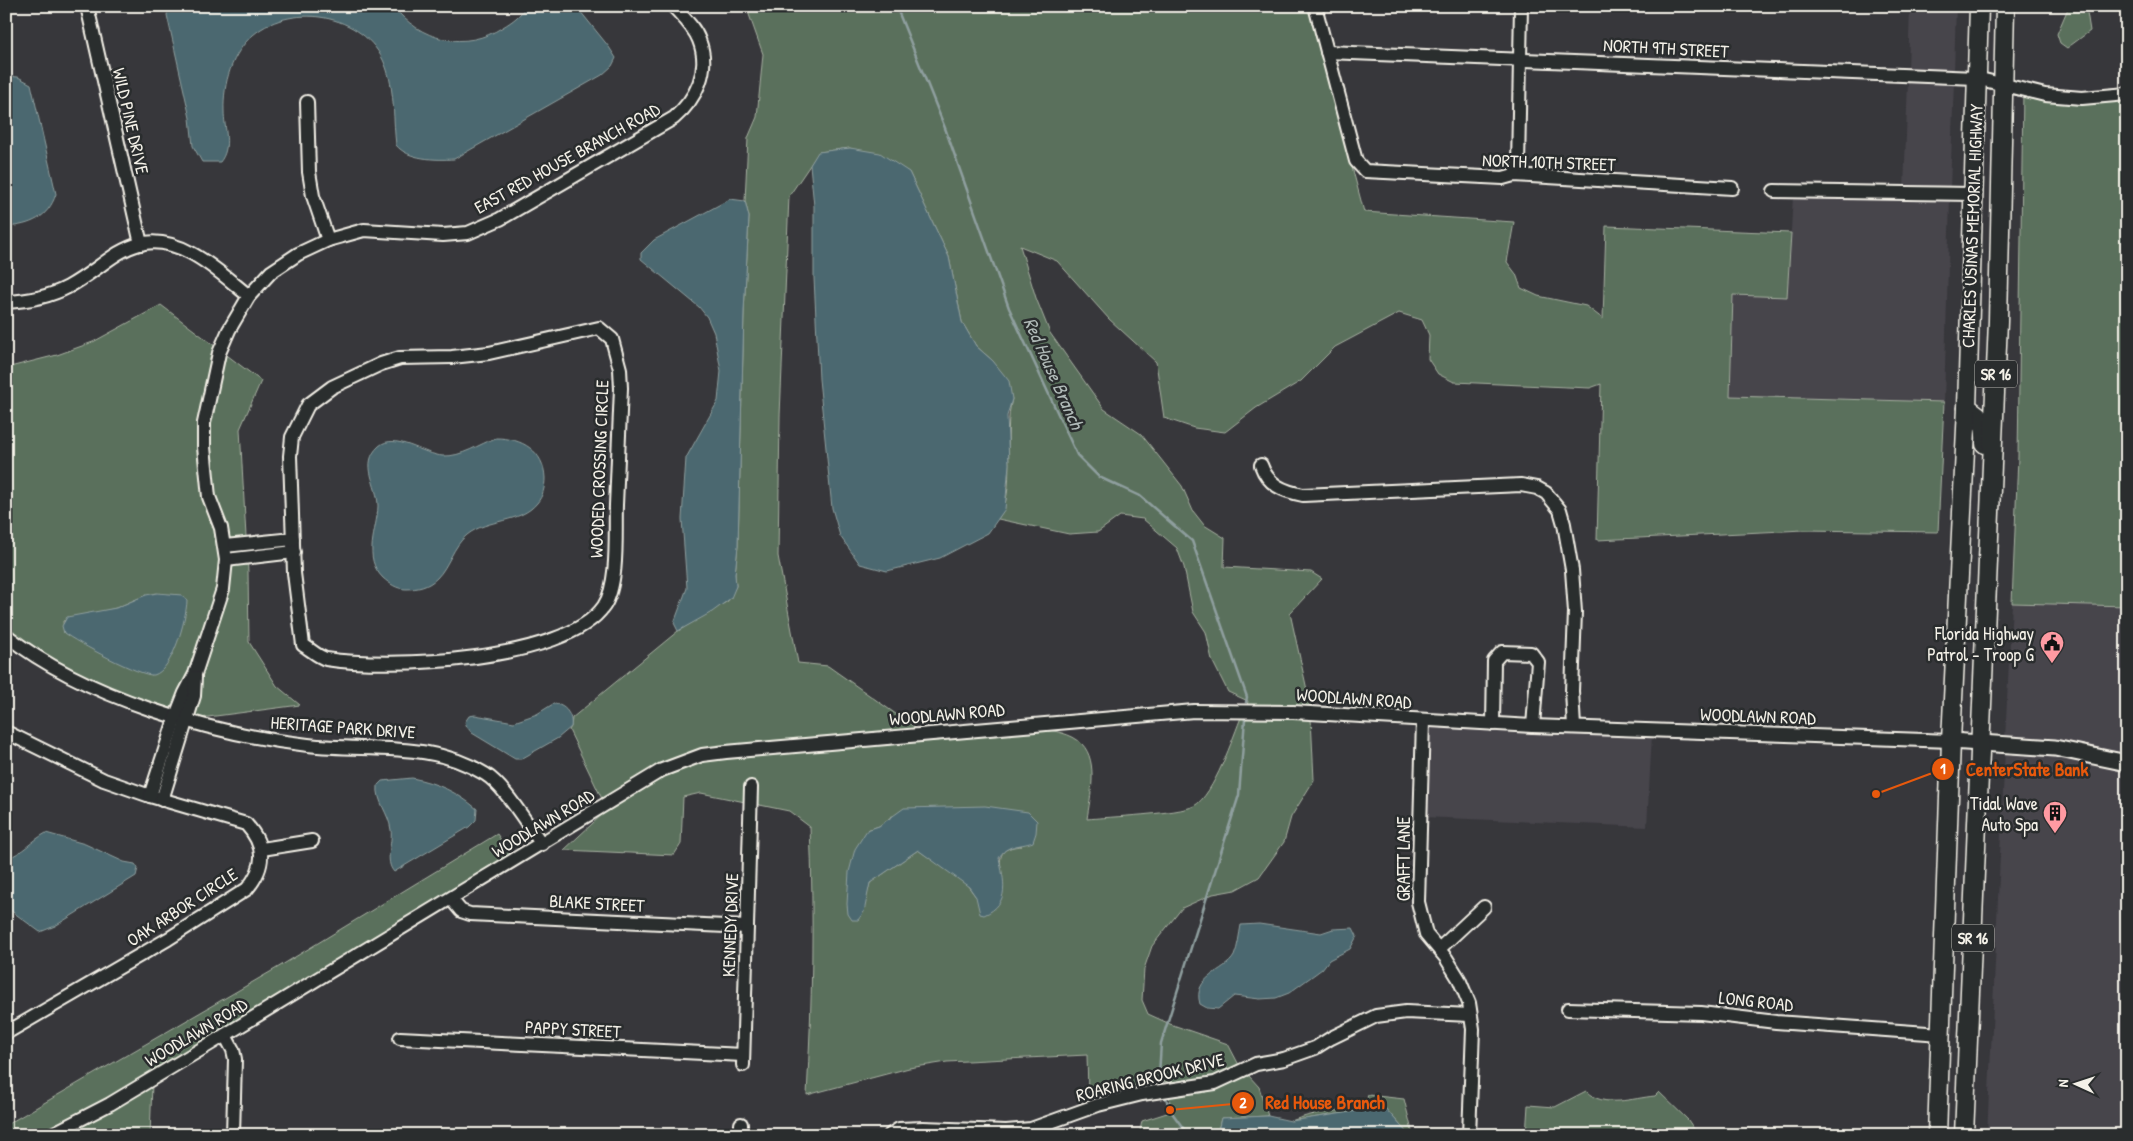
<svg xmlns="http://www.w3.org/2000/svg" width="2133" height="1141" viewBox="0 0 2133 1141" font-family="'Patrick Hand',sans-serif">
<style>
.built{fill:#47444b}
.green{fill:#5a705b;stroke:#a7b0a2;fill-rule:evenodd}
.water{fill:#4b686f;stroke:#8f9f9f}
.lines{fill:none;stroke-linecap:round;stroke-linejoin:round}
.stream{stroke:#8f9f9f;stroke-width:2.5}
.minor-casing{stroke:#f4f1e8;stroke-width:16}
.major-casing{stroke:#f4f1e8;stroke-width:19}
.highway-casing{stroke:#f4f1e8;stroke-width:21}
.minor{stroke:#2a2d2e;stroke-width:12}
.major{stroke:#2a2d2e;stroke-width:15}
.highway{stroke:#2a2d2e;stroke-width:18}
.labels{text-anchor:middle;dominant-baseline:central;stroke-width:5;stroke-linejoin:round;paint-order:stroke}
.shield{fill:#2a2d2e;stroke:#b7b6b0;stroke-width:1}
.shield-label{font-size:16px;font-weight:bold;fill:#f4f1e8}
.street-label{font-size:18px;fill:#f4f1e8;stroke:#2a2d2e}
.poi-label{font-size:18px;fill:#f4f1e8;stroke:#2a2d2e;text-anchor:end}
.water-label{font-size:19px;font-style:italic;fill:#b0bab8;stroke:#2a2d2e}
.leader{fill:none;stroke:#e8590c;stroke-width:2}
.callout-dot{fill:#e8590c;stroke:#2a2d2e;stroke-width:2}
.mark-label{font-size:15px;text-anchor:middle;font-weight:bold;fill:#fff}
.callout-label{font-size:19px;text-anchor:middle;font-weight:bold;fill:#e8590c;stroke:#2a2d2e;stroke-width:5;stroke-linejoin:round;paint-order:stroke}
</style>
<rect width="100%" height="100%" fill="#37373b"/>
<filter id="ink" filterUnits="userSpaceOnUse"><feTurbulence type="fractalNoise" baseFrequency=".02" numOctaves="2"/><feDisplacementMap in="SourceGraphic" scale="10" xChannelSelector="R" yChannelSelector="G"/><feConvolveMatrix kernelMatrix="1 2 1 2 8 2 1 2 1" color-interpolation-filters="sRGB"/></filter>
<g filter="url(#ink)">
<g class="built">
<path d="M1910 6H1956L1954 73 1908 70Z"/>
<path d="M1908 80 1954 82 1950 189H1904Z"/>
<path d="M1793 196 1950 199 1944 402 1730 397 1733 295 1787 296Z"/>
<path d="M2012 603 2127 606V758L2005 739Z"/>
<path d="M1429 725 1652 735 1647 827 1423 817Z"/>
<path d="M2005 748 2054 752 2127 768V1135H1987Z"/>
</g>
<g class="green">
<path d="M746 6H1309L1364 212 1514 222 1507 262 1516 274 1521 288 1538 296 1586 306 1603 319 1606 226 1791 233 1787 297 1733 295 1730 396 1944 402 1938 532 1804 530 1597 540 1601 384 1590 388 1454 382 1438 374 1428 359 1429 335 1422 320 1399 313 1335 347 1301 381 1256 408 1225 432 1194 428 1164 418 1156 362 1109 319 1057 261 1020 246 1036 298 1050 333 1104 409 1141 434 1182 486 1193 511 1204 525 1225 538 1224 567 1311 572 1322 579 1290 613 1311 708 1247 706 1248 701 1228 692 1212 660 1206 632 1193 612 1184 567 1177 548 1143 519 1120 516 1098 532 1069 534 998 519C1018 490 1002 435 1012 399L993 361 976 346 962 322 949 257 909 172 850 148 819 152 789 196 780 416 778 556 798 663 828 666 917 729 725 747 603 801 569 730 571 727 572 718 678 631 728 601 736 586 735 574 738 546 744 312 749 217 745 201 748 138 757 117 763 54Z"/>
<path d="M2069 6H2086L2090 31 2067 48 2060 43 2057 34Z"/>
<path d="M2023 90 2127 97V606L2012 603 2018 457Z"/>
<path d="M161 305 261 381 240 429 248 572 249 642 277 686 300 705 185 720 76 677 6 630V368L57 355 93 342ZM146 595 152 675 122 663 64 633 63 621 116 608Z"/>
<path d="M1242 715 1311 718 1314 780 1291 817 1284 842 1259 877 1235 890 1213 894 1182 908 1152 946 1144 969 1142 1000 1148 1014 1170 1024 1228 1044 1239 1065 1259 1087 1268 1116 1221 1118 1217 1135H1139L1142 1121 1170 1112 1169 1081 1088 1092 1087 1055 947 1062 909 1068 807 1095C812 1005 814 917 810 827L789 811 701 793 683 797 681 844 674 855 564 850 607 810 665 774 704 760 1039 728C1053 731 1072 733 1082 744 1099 762 1090 797 1087 819 1108 817 1179 814 1194 806 1214 795 1233 737 1242 715ZM892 816 1022 846C1007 847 998 851 1001 867L976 897 965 882 918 850 870 883 861 917 867 830 879 826Z"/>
<path d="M497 834 512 857 244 1018 153 1070V1072L66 1122 39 1135H6V1125L277 968Z"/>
<path d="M152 1084 150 1135H71L67 1132Z"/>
<path d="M1586 1091C1603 1109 1633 1098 1655 1096L1659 1092 1688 1120 1698 1135H1526L1528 1105 1555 1107Z"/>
<path d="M1368 1095 1404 1099 1413 1135H1409L1384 1107 1291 1121C1314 1112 1337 1110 1363 1110Z"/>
</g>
<g class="water">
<path d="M169 6H393C420 41 465 52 503 27 513 21 520 16 526 6H576L609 47 616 58 612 66 602 75 454 159C436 160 408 160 396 145 393 121 395 93 387 70 370 15 294 0 253 35 232 53 223 83 224 111 224 128 232 147 220 162H202L193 146 190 118 167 15Z"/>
<path d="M6 76 18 77 31 84 56 194C48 218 31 225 6 227Z"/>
<path d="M850 148 880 153 909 172 949 257 962 322 976 346 993 361 1009 381 1012 399 1007 416 1009 464 1005 509 988 533 940 558 887 571 860 564 840 536 832 508 819 379 814 278V206L810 165 818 152Z"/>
<path d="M730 199 745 201 749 217 744 312 738 546 735 574 736 586 731 598 712 612 678 631 674 623 687 588 682 519 686 458 718 401 721 371 714 333 707 317 699 307 641 259V253L654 240Z"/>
<path d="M496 438C522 438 544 451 545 478 545 487 543 496 537 503 520 524 488 518 467 535 453 546 449 566 437 578 428 587 418 589 406 589 397 589 390 584 383 578 362 557 377 531 378 506 378 485 359 464 379 446 395 432 424 455 443 456 462 457 479 444 496 438Z"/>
<path d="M157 593 182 595 187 601C186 619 173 670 154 675 141 677 76 642 64 633L62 626 67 617 116 608 146 595Z"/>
<path d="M553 704C565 704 573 715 571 727L558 738 521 759H515L472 733 467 727 465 722 469 716 475 715 514 722 537 714Z"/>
<path d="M412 778C437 783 457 792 477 809L476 820 469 827 394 872C384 861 393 843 391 830 389 813 376 802 378 785L382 781Z"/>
<path d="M985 806 1028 812 1037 821 1036 833 1033 842C1019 847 1006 844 999 858 1004 880 1011 904 984 915L980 914 976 897 969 887 918 850 870 883 864 912 858 920H852L848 914 847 904 849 872 855 849 867 830 879 826 904 808Z"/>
<path d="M46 833 85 844 124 862 135 864 138 868 136 876 55 926 40 932 6 907V859C23 853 31 841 46 833Z"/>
<path d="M1259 924 1321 933 1333 929 1353 928 1357 936 1350 949 1329 960 1322 969 1289 993 1276 998 1260 999 1234 996 1218 1009 1207 1008 1200 1004C1192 976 1225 972 1234 956 1238 947 1239 935 1241 925Z"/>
<path d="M1384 1107 1409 1135H1217L1221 1118 1268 1116 1291 1121Z"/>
</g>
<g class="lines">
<g class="stream">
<path d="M896 6 945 128 1009 308 1077 455 1099 477 1140 496 1192 541 1247 697 1246 702"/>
<path d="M1162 1083 1159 1075 1161 1043 1239 795 1245 719"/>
<path d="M1166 1098 1170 1110 1186 1132"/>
</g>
<defs>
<g id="minor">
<path d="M87 6 141 244"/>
<path d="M1315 6 1356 161 1365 171 1503 178 1514 175 1732 188"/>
<path d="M1327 52 1976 78 2045 95 2082 98 2127 94"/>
<path d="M307 102 309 172 313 196 328 240"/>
<path d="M1514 175 1518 166 1521 6"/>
<path d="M1774 191 1973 194"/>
<path d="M6 302C28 301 49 297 68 287 112 263 134 223 191 253 212 264 230 281 249 296"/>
<path d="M599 328 612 339 620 369 621 388C619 427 618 466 616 505 615 533 619 583 604 606 566 662 388 669 326 659 318 657 310 649 303 645L294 573 290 456 292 437 308 405 332 387 381 364 400 358 452 357 489 353Z"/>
<path d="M1261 465C1268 485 1283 491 1303 495L1521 485 1537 488 1546 493 1560 510 1564 524 1572 570 1575 612 1572 691 1574 727"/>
<path d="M225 546 293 539"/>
<path d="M226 560 294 552"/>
<path d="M6 635C84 697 211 734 308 745 368 752 431 740 485 774 505 786 527 825 542 844"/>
<path d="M1423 720 1418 902 1426 934 1446 958 1459 979 1469 1003 1473 1029 1469 1135"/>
<path d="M1493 724 1494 661 1502 652 1531 653 1538 662 1533 726"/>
<path d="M6 732 104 780 150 796 246 824C266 846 266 866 247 889L168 939 6 1033"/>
<path d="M150 796 176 716 185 693 195 674 223 589 226 560 221 528 209 497 204 447V423L219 353 229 330 249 296 271 272 298 254 328 240 364 230 443 235 468 233 500 219 674 118C696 99 711 70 699 40 694 27 683 17 673 6"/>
<path d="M162 800 194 696 195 677"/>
<path d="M262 849 312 841"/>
<path d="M451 899 461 911 470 914 747 927"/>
<path d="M1439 949 1484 907"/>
<path d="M1568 1009 1701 1013 1776 1022 1941 1034"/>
<path d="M225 1035 233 1050 235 1059 233 1135"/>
<path d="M400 1038 743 1055"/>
<path d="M743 1065 751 787"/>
<path d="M50 1135 110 1104 225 1035 662 770 702 755 726 752 1194 711 1293 712 1533 726 1951 741"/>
<path d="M741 1135V1124"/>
<path d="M890 1135 899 1129 923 1128 1006 1131 1031 1129 1098 1105 1142 1094 1215 1083 1256 1064 1284 1059 1315 1048 1331 1038 1376 1016 1406 1012 1470 1015"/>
</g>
<path id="major" d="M1951 741 2055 748 2127 763"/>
<g id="highway">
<path d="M1967 408C1983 415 1986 427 1985 444"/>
<path d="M1937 1135 1951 741 1967 408 1979 6"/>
<path d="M1964 1135 1998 321 2005 6"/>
</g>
</defs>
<use href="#minor" class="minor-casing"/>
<use href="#major" class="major-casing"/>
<use href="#highway" class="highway-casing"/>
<use href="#minor" class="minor"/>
<use href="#major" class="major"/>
<use href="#highway" class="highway"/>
</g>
</g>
<defs>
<symbol id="civic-pin" viewBox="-11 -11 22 30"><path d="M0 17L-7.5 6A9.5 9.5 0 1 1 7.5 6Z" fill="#ff9aa2" stroke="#2a2d2e"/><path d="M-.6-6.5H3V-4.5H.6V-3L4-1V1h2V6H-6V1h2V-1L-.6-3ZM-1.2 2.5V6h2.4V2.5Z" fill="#111"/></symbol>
<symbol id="building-pin" viewBox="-11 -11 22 30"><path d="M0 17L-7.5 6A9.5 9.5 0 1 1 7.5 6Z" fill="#ff9aa2" stroke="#2a2d2e"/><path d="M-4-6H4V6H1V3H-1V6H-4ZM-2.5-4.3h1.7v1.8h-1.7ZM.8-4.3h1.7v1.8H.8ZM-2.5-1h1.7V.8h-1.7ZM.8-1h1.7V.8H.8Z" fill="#111"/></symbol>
</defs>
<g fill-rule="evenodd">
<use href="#civic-pin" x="2038" y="629" width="28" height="38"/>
<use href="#building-pin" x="2041" y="799" width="28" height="38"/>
</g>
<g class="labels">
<g class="shield">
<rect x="1975" y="360.5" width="42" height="27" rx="4"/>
<rect x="1952" y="924.5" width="42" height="27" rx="4"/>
</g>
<g class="shield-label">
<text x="1996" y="374">SR 16</text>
<text x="1973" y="938">SR 16</text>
</g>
<g class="street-label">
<text transform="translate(1666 48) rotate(3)">NORTH 9TH STREET</text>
<text transform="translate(131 121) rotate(77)">WILD PINE DRIVE</text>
<text transform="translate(567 158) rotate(-29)">EAST RED HOUSE BRANCH ROAD</text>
<text transform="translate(1549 162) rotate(2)">NORTH 10TH STREET</text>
<text transform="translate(1972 226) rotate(-88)">CHARLES USINAS MEMORIAL HIGHWAY</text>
<text transform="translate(599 469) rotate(-88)">WOODED CROSSING CIRCLE</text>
<text transform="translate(1354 698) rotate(4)">WOODLAWN ROAD</text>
<text transform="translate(947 714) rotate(-5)">WOODLAWN ROAD</text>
<text transform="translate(1758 716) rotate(2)">WOODLAWN ROAD</text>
<text transform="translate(343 727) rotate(4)">HERITAGE PARK DRIVE</text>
<text transform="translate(543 823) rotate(-31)">WOODLAWN ROAD</text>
<text transform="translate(1403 859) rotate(-90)">GRAFFT LANE</text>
<text transform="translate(597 903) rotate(3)">BLAKE STREET</text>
<text transform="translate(182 907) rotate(-33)">OAK ARBOR CIRCLE</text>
<text transform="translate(730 925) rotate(-88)">KENNEDY DRIVE</text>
<text transform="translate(1756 1001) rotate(6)">LONG ROAD</text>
<text transform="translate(573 1029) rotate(3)">PAPPY STREET</text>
<text transform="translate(196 1032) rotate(-31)">WOODLAWN ROAD</text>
<text transform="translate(1150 1077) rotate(-14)">ROARING BROOK DRIVE</text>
</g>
<g class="poi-label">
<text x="2034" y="633">Florida Highway<tspan x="2034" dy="21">Patrol - Troop G</tspan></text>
<text x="2038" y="803">Tidal Wave<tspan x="2038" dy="21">Auto Spa</tspan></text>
</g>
<g class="water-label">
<text transform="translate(1054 373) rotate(66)">Red House Branch</text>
</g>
</g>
<path class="leader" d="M1876 794L1943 769M1170 1110L1243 1103"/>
<g class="callout-dot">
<circle cx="1876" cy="794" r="5"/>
<circle cx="1170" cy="1110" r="5"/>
<circle cx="1943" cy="769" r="12"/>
<circle cx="1243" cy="1103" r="12"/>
</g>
<g class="mark-label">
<text x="1943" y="774">1</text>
<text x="1243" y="1108">2</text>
</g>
<g class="callout-label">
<text x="2027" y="776">CenterState Bank</text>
<text x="1325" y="1109">Red House Branch</text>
</g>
<rect width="2133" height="1141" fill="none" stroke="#2a2d2e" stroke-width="25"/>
<rect x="12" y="12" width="2108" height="1116" fill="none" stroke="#f4f1e8" stroke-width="2" filter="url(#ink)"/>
<g transform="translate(2076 1084) rotate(273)" stroke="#2a2d2e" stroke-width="4" paint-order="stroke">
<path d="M0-4L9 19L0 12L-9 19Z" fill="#f4f1e8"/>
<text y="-8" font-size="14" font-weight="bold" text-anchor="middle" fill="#f4f1e8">N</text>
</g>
</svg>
